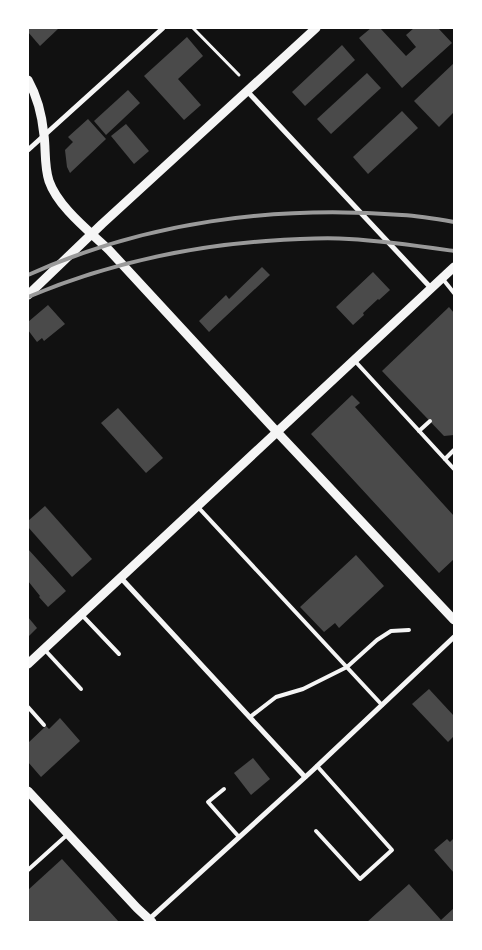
<svg xmlns="http://www.w3.org/2000/svg" width="482" height="950" viewBox="0 0 482 950" font-family="'Space Grotesk',sans-serif">
<style>
.building{fill:#4a4a4a}
.lines{fill:none;stroke-linecap:round;stroke-linejoin:round}
.path{stroke:#f5f5f5;stroke-width:3}
.service{stroke:#f5f5f5;stroke-width:4}
.minor{stroke:#f5f5f5;stroke-width:5}
.tertiary{stroke:#f5f5f5;stroke-width:9}
.rail{stroke:#9a9a9a;stroke-width:4}
</style>
<rect width="100%" height="100%" fill="#111"/>
<g class="building">
<path d="M30 28H59L40 46 28 32V30Z"/>
<path d="M371 28H380L406 56 416 47 406 35 414 28H438L452 43 402 88 359 38Z"/>
<path d="M187 37 203 56 178 79 201 105 184 120 144 76Z"/>
<path d="M342 45 355 60 305 106 292 92Z"/>
<path d="M454 63V112L439 127 414 101Z"/>
<path d="M367 73 381 88 331 134 317 119Z"/>
<path d="M128 90 140 103 106 135 94 121Z"/>
<path d="M402 111 418 128 368 174 353 157Z"/>
<path d="M88 119 106 139 70 173 67 167 65 150 73 142 68 137Z"/>
<path d="M126 124 149 151 134 164 111 136Z"/>
<path d="M262 267 270 275 209 332 199 321 226 295 229 299Z"/>
<path d="M373 272 390 290 379 300 378 299 363 313 364 315 353 325 336 307Z"/>
<path d="M48 305 65 324 44 341 42 338 37 342 28 330V322Z"/>
<path d="M449 307 454 313V435L444 436 382 371Z"/>
<path d="M352 395 360 403 355 407 454 516V559L439 573 311 434Z"/>
<path d="M118 408 163 458 146 473 101 423Z"/>
<path d="M45 506 92 559 72 577 28 527V521Z"/>
<path d="M28 549 66 591 48 607 39 597 40 596 28 581Z"/>
<path d="M356 555 384 586 339 628 335 623 324 632 300 607Z"/>
<path d="M28 617 37 628 28 637Z"/>
<path d="M429 689 454 716V736L448 742 412 704Z"/>
<path d="M60 718 80 741 41 777 28 762V743L46 726 49 729Z"/>
<path d="M253 758 270 779 251 795 234 773Z"/>
<path d="M454 838V873L434 850 447 839 450 842Z"/>
<path d="M62 859 119 922H29L28 921V890Z"/>
<path d="M409 884 441 920 454 908V922H367Z"/>
</g>
<g class="lines">
<path class="path" d="M193 28 239 75"/>
<g class="service">
<path d="M442 278 454 293"/>
<path d="M354 360 454 469"/>
<path d="M419 431 430 421"/>
<path d="M445 459 454 450"/>
<path d="M197 506 382 705"/>
<path d="M81 614 119 654"/>
<path d="M44 649 81 689"/>
<path d="M28 707 44 725"/>
<path d="M250 717 276 697 303 689 347 667 377 640 391 631 409 630"/>
<path d="M224 789 208 802 239 837"/>
<path d="M316 831 360 879 392 850 317 766"/>
<path d="M28 870 68 834"/>
</g>
<g class="minor">
<path d="M247 91 431 288"/>
<path d="M28 150 163 28"/>
<path d="M121 578 305 777"/>
<path d="M146 922 313 770 454 637"/>
</g>
<g class="tertiary">
<path d="M28 80C37 96 42 115 44 135 46 150 44 166 49 181 58 207 89 231 109 250L277 432 454 620"/>
<path d="M28 295 102 224 316 28"/>
<path d="M28 664 454 267"/>
<path d="M28 791 137 908 152 922"/>
</g>
<g class="rail">
<path d="M28 275C145 222 274 205 402 215 419 216 437 219 454 222"/>
<path d="M28 297C104 265 184 247 266 241 294 239 322 237 349 239 385 241 419 246 454 251"/>
</g>
</g>
<rect width="482" height="950" fill="none" stroke="#ffffff" stroke-width="58"/>
</svg>
